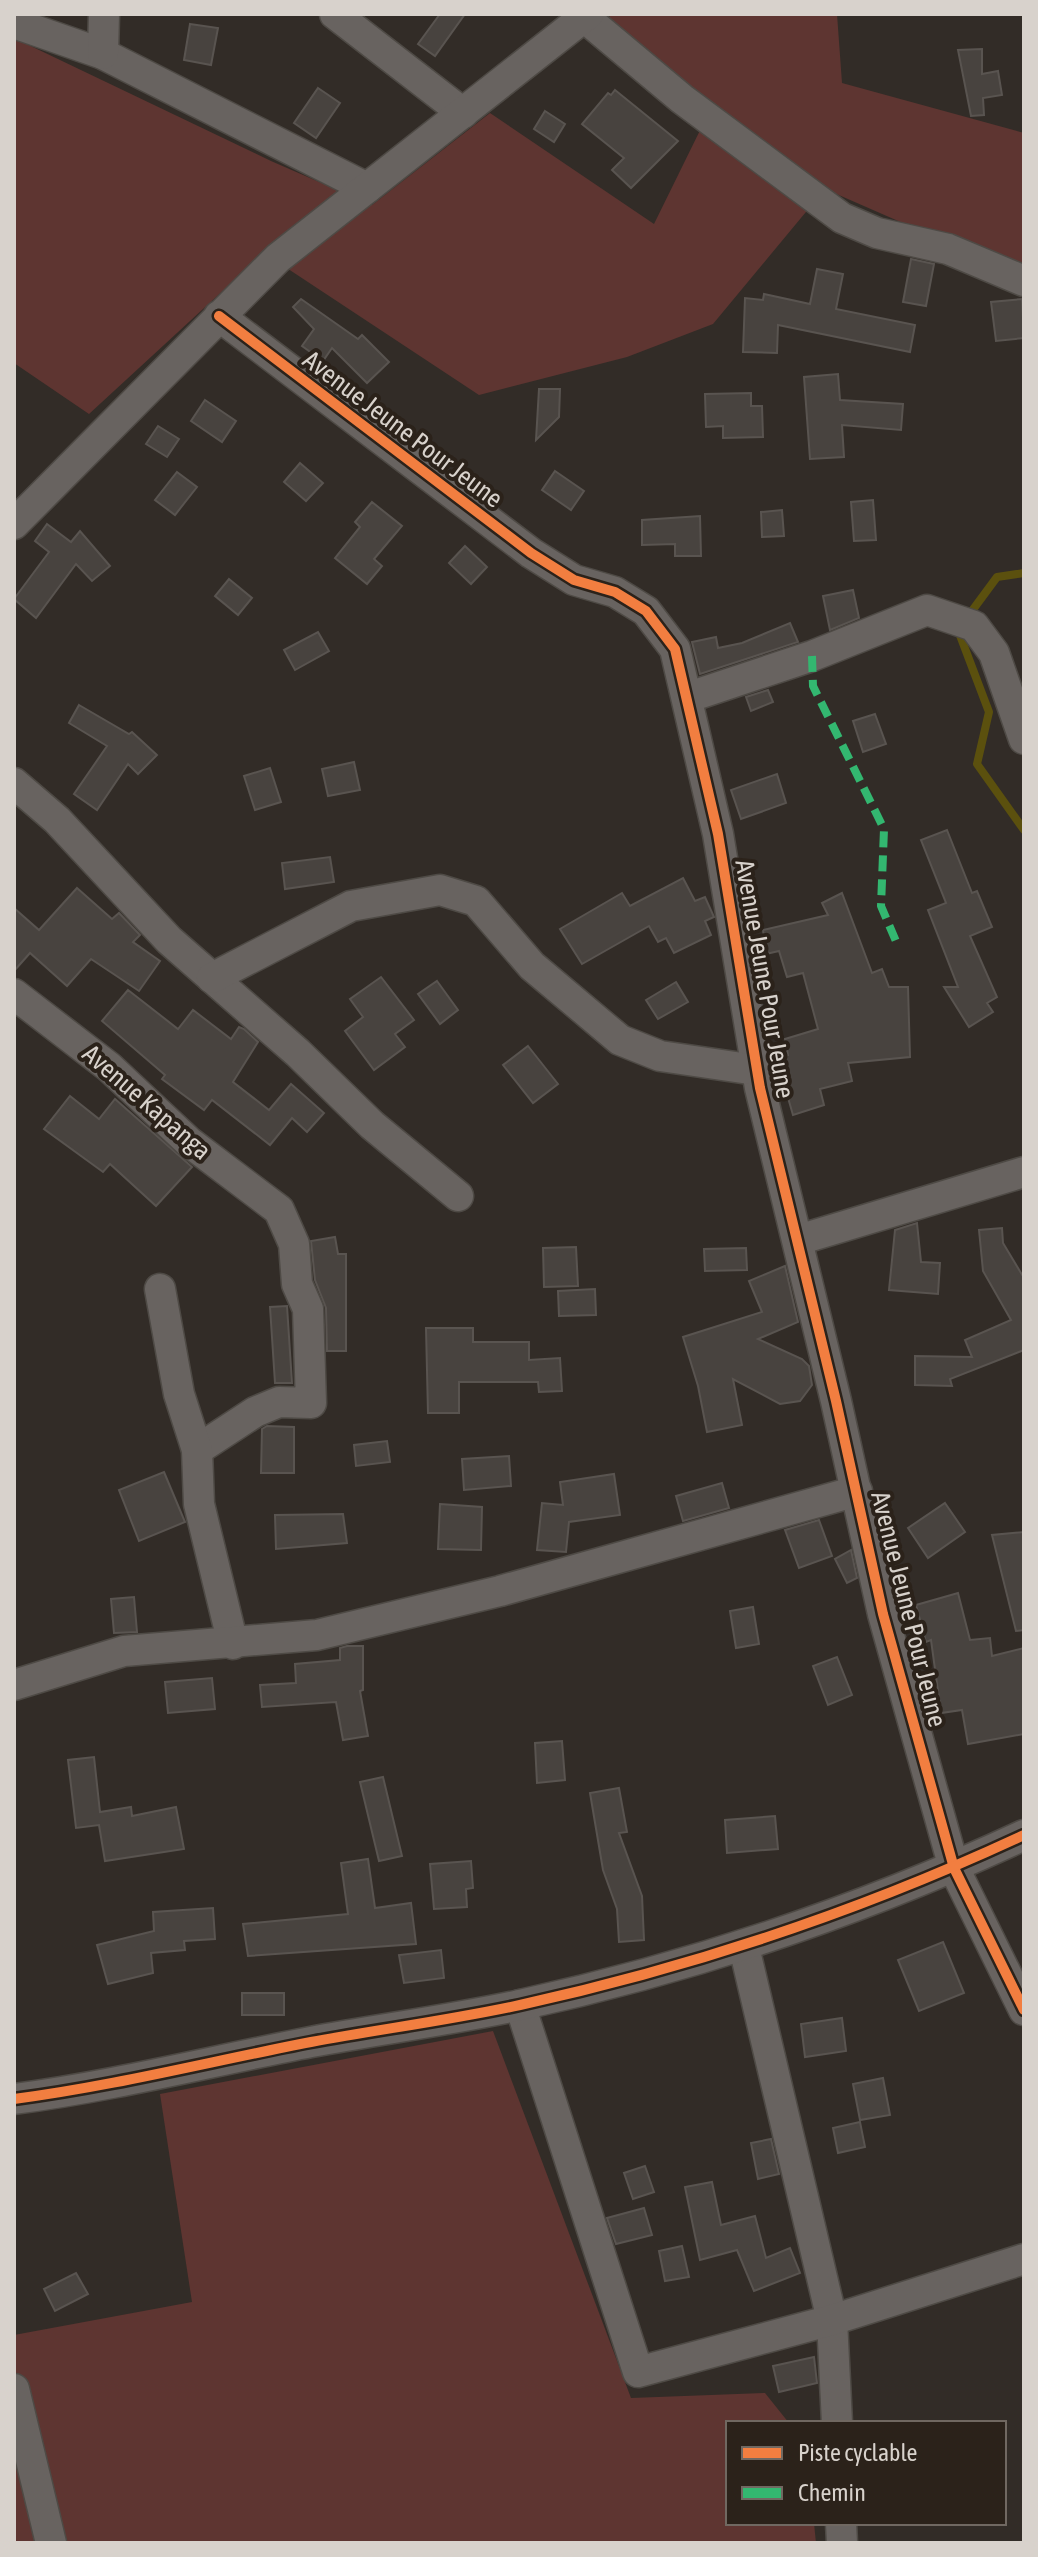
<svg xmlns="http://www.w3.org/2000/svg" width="1038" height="2557" viewBox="0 0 1038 2557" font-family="'Asap Condensed',sans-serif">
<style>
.green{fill:#5e3531}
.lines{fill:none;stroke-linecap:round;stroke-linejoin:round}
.stream{stroke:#5b500e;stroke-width:8}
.building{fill:#48433f;stroke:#595450;stroke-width:2}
.minor-casing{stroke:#4e4a45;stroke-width:33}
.minor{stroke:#686360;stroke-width:30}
.quiet{stroke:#33b770;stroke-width:8;stroke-dasharray:16 8;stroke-linecap:butt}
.cycleway-casing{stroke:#2b221a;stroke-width:15}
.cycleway{stroke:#f27e40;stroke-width:10}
.labels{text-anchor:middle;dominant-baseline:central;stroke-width:8;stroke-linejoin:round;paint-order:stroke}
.street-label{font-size:26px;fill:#d8d2cc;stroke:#2b221a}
</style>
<rect width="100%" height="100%" fill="#322c27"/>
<g class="green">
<path d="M612 14H837L842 83 1024 133V276L825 189 713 324 627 357 479 395 264 253 89 414 14 363V38L271 161 372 205 490 113 654 224 710 110 607 19Z"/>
<path d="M493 2031 631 2398 765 2393 789 2423H728V2523H814L816 2543H15L14 2335 192 2302 160 2094Z"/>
</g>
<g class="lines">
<g class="stream">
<path d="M966 619 997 577 1024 573"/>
<path d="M958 630 989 712 977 764 1024 830"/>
</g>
</g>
<g class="building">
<path d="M440 14H465L435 56 418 44Z"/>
<path d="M190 24 218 28 211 65 184 60Z"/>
<path d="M982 49V74L998 71 1002 95 983 98 984 115 971 116 958 50Z"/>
<path d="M318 88 340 103 316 138 294 123Z"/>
<path d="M615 90 678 141 631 188 612 170 624 158 582 124 608 93 611 95Z"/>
<path d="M545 111 565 124 554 142 534 129Z"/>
<path d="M911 259 934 264 926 306 903 302Z"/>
<path d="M817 269 843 274 836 309 915 325 910 352 778 325 777 353 743 352 745 298 763 300 764 294 810 304Z"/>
<path d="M301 299 358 339 362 335 389 362 367 383 332 348 323 361 302 346 314 329 293 307Z"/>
<path d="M1022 299 1024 338 996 341 991 302Z"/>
<path d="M838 374 840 400 903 404 901 430 842 425 844 457 810 459 804 377Z"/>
<path d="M539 389H560L559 417 536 440Z"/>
<path d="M751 393V406H762L763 437 723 438V426L706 427 705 394Z"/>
<path d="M205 400 236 421 222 442 191 421Z"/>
<path d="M158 426 179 439 167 457 146 444Z"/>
<path d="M300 463 323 483 306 501 284 482Z"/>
<path d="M555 471 584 491 571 510 542 490Z"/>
<path d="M177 472 197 487 175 515 155 500Z"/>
<path d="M873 500 876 540 854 541 851 502Z"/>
<path d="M372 502 402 526 374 559 382 566 367 584 335 558 360 527 355 522Z"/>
<path d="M782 510 784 536 762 537 761 512Z"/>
<path d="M700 516 701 556H675V544L642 545V520Z"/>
<path d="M47 524 71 542 80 531 110 566 92 581 76 564 36 618 14 599 49 552 35 541Z"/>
<path d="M465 546 487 567 471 584 449 563Z"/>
<path d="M229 579 252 598 238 615 215 596Z"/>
<path d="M853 590 859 618 830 630 823 596Z"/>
<path d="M790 623 798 642 700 674 692 642 716 637 718 648 742 643Z"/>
<path d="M318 632 329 651 295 670 284 650Z"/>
<path d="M768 690 773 702 751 711 746 697Z"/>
<path d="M79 705 129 734 132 732 157 755 138 774 128 764 97 810 74 794 107 746 69 723Z"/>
<path d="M875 714 886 744 863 752 853 721Z"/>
<path d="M354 762 360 790 328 796 322 769Z"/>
<path d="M270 768 281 802 255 810 244 776Z"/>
<path d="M777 774 786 803 741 819 731 790Z"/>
<path d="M947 830 972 893 977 891 992 927 970 936 997 997 987 1003 993 1012 969 1027 944 987H958L928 910 946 903 921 840Z"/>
<path d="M330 857 334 882 285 889 282 863Z"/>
<path d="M683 878 695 901 705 897 714 917 705 921 711 935 674 953 666 938 658 942 649 926 582 964 560 929 622 893 630 906Z"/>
<path d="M77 888 112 919 119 913 140 935 133 942 160 961 139 991 91 959 67 986 30 953 14 971V908L39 930Z"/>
<path d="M842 893 872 973 882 969 889 987H908L910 1057 848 1063 852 1081 820 1089 824 1105 793 1115 782 1077 786 1076 780 1058 788 1055 785 1039 818 1029 803 973 787 977 779 951 766 954 763 930 828 915 822 903Z"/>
<path d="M381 977 414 1020 395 1034 405 1047 374 1070 345 1031 363 1017 350 999Z"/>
<path d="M437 981 458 1010 440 1024 418 994Z"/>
<path d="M676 982 688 1002 658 1019 646 1000Z"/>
<path d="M128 990 178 1029 193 1010 231 1039 239 1027 244 1029 258 1042 233 1082 269 1110 291 1084 324 1113 307 1132 292 1118 270 1145 212 1100 204 1110 162 1079 165 1075 102 1021Z"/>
<path d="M528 1046 558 1084 533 1103 503 1065Z"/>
<path d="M70 1096 99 1119 115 1099 192 1167 156 1206 110 1164 103 1172 44 1129Z"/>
<path d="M917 1223 921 1262 940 1263 938 1294 889 1290 895 1230Z"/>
<path d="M1002 1228 1003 1243 1024 1278V1350L950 1379 952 1386 915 1385V1356L972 1357 965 1340 1011 1320 983 1271 979 1230Z"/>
<path d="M335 1237 338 1254H346V1351H327L326 1308 315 1280 311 1241Z"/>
<path d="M576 1247 578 1286 544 1287 543 1248Z"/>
<path d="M746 1248 747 1270 705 1271 704 1249Z"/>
<path d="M785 1266 798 1322 758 1339 802 1359 809 1366 812 1385 800 1401 780 1404 733 1379 742 1425 707 1432 698 1386 683 1337 762 1312 749 1281Z"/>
<path d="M595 1289 596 1315 559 1316 558 1291Z"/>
<path d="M287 1306 292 1383H275L270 1307Z"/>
<path d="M426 1328H473V1342H529V1360L560 1358 562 1391 539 1392 538 1382H459V1413H428Z"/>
<path d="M267 1426 294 1427V1473H261L262 1429Z"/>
<path d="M387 1441 390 1462 356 1466 354 1445Z"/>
<path d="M509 1456 511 1486 464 1490 462 1459Z"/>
<path d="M164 1472 185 1522 139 1541 119 1490Z"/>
<path d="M614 1474 620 1515 569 1522 566 1552 537 1550 542 1503 563 1505 560 1482Z"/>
<path d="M722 1483 729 1508 683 1521 676 1496Z"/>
<path d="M945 1503 965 1532 928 1558 908 1528Z"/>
<path d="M440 1504 482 1507 481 1550 438 1549Z"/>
<path d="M343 1514 347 1543 276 1549 275 1515Z"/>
<path d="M819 1520 832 1556 799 1568 785 1530Z"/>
<path d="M1024 1532V1630L1016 1631 992 1535Z"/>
<path d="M851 1550 857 1578 847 1583 835 1559Z"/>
<path d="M958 1593 970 1640 990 1638 992 1656 1024 1648V1734L968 1744 962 1710 941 1713 931 1640 926 1642 916 1605Z"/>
<path d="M134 1597 137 1632 114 1633 111 1599Z"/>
<path d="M753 1607 759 1644 736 1648 730 1611Z"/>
<path d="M347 1646H363V1690L360 1691 368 1736 343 1740 336 1702 262 1707 260 1685 296 1683 295 1664 340 1660V1648Z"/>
<path d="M837 1657 852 1695 828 1705 813 1666Z"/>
<path d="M212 1678 215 1709 168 1713 165 1682Z"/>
<path d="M562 1741 565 1780 537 1783 535 1743Z"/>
<path d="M94 1757 100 1812 131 1807 132 1816 176 1807 184 1849 105 1861 99 1825 76 1828 68 1760Z"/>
<path d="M383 1777 402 1856 379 1861 360 1782Z"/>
<path d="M619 1788 627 1832 619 1833 642 1896 644 1940 619 1942 617 1909 603 1870 590 1793Z"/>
<path d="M775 1816 778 1849 727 1853 725 1820Z"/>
<path d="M368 1859 375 1908 411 1903 416 1944 248 1956 243 1924 348 1914 341 1863Z"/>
<path d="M471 1861 473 1888 466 1889 467 1907 434 1909 430 1864Z"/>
<path d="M213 1908 215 1939 184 1941 185 1950 151 1953 153 1973 108 1984 97 1945 154 1931 153 1912Z"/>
<path d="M943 1942 964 1993 919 2011 898 1960Z"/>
<path d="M441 1950 444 1978 404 1983 399 1955Z"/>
<rect x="242" y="1993" width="42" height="22"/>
<path d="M842 2018 846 2051 805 2057 801 2024Z"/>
<path d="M883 2078 890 2115 860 2120 853 2084Z"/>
<path d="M860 2122 865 2147 838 2153 833 2128Z"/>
<path d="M771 2139 779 2174 758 2179 751 2143Z"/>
<path d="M645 2166 654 2192 633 2199 624 2173Z"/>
<path d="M712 2182 721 2225 755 2216 766 2258 790 2248 800 2273 754 2291 737 2250 700 2260 685 2187Z"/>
<path d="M644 2208 652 2235 616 2244 607 2218Z"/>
<path d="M682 2246 689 2277 665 2281 659 2251Z"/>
<path d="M76 2273 88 2294 55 2311 44 2289Z"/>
<path d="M814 2357 817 2383 779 2392 773 2366Z"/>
</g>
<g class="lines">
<defs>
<g id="minor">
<path d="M335 14 463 113"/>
<path d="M584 17 682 99 842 218 877 233 948 249 1024 281"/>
<path d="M14 23 103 54 367 188"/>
<path d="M103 54 104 14"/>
<path d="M219 316 531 553 574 580 615 592 646 611 675 649 718 834 760 1088 836 1401 883 1614 954 1868 1024 2010"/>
<path d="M14 524 278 258 588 14"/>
<path d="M689 697 812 656 927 610 974 626 994 653 1024 739"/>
<path d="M14 783 57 820 169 940 298 1053 372 1125 458 1196"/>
<path d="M212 978 351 906 440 890 476 901 532 966 620 1040 660 1056 756 1070"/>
<path d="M14 994 109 1067 189 1142 279 1210 294 1244 297 1284 308 1309 311 1403 279 1402 255 1412 197 1450"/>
<path d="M798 1240 1024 1172"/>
<path d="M160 1289 179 1394 197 1450 199 1504 233 1644"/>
<path d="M14 1685 124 1651 317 1635 500 1591 857 1491"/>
<path d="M744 1947 832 2320 837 2423"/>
<path d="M520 2005 638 2372 832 2320 1024 2259"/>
<path d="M14 2099C114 2086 212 2061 311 2042 381 2029 451 2020 520 2005 693 1967 863 1910 1024 1835"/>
<path d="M14 2389 51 2543"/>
<path d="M841 2523 842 2543"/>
</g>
</defs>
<use href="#minor" class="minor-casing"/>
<use href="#minor" class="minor"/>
<path class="quiet" d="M812 656 813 686 884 829 881 906 898 946"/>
<defs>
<g id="cycleway">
<path d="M219 316 531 553 574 580 615 592 646 611 675 649 718 834 760 1088 836 1401 883 1614 954 1868 1024 2010"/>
<path d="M14 2099C114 2086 212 2061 311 2042 381 2029 451 2020 520 2005 693 1967 863 1910 1024 1835"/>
</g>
</defs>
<use href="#cycleway" class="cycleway-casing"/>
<use href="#cycleway" class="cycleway"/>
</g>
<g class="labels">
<g class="street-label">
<text transform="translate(403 429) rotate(37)">Avenue Jeune Pour Jeune</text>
<text transform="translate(765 979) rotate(80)">Avenue Jeune Pour Jeune</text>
<text transform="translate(147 1102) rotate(41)">Avenue Kapanga</text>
<text transform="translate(909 1609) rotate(76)">Avenue Jeune Pour Jeune</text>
</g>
</g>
<rect width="1038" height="2557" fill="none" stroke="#d8d2cc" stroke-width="32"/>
<rect x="726" y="2421" width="280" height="104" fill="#2b221a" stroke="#706861" stroke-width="2"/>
<rect x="742" y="2447" width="40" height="12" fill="#f27e40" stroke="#706861" stroke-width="2"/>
<text x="798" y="2461" font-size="24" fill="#d8d2cc">Piste cyclable</text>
<rect x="742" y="2487" width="40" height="12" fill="#33b770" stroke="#706861" stroke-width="2"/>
<text x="798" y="2501" font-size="24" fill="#d8d2cc">Chemin</text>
</svg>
